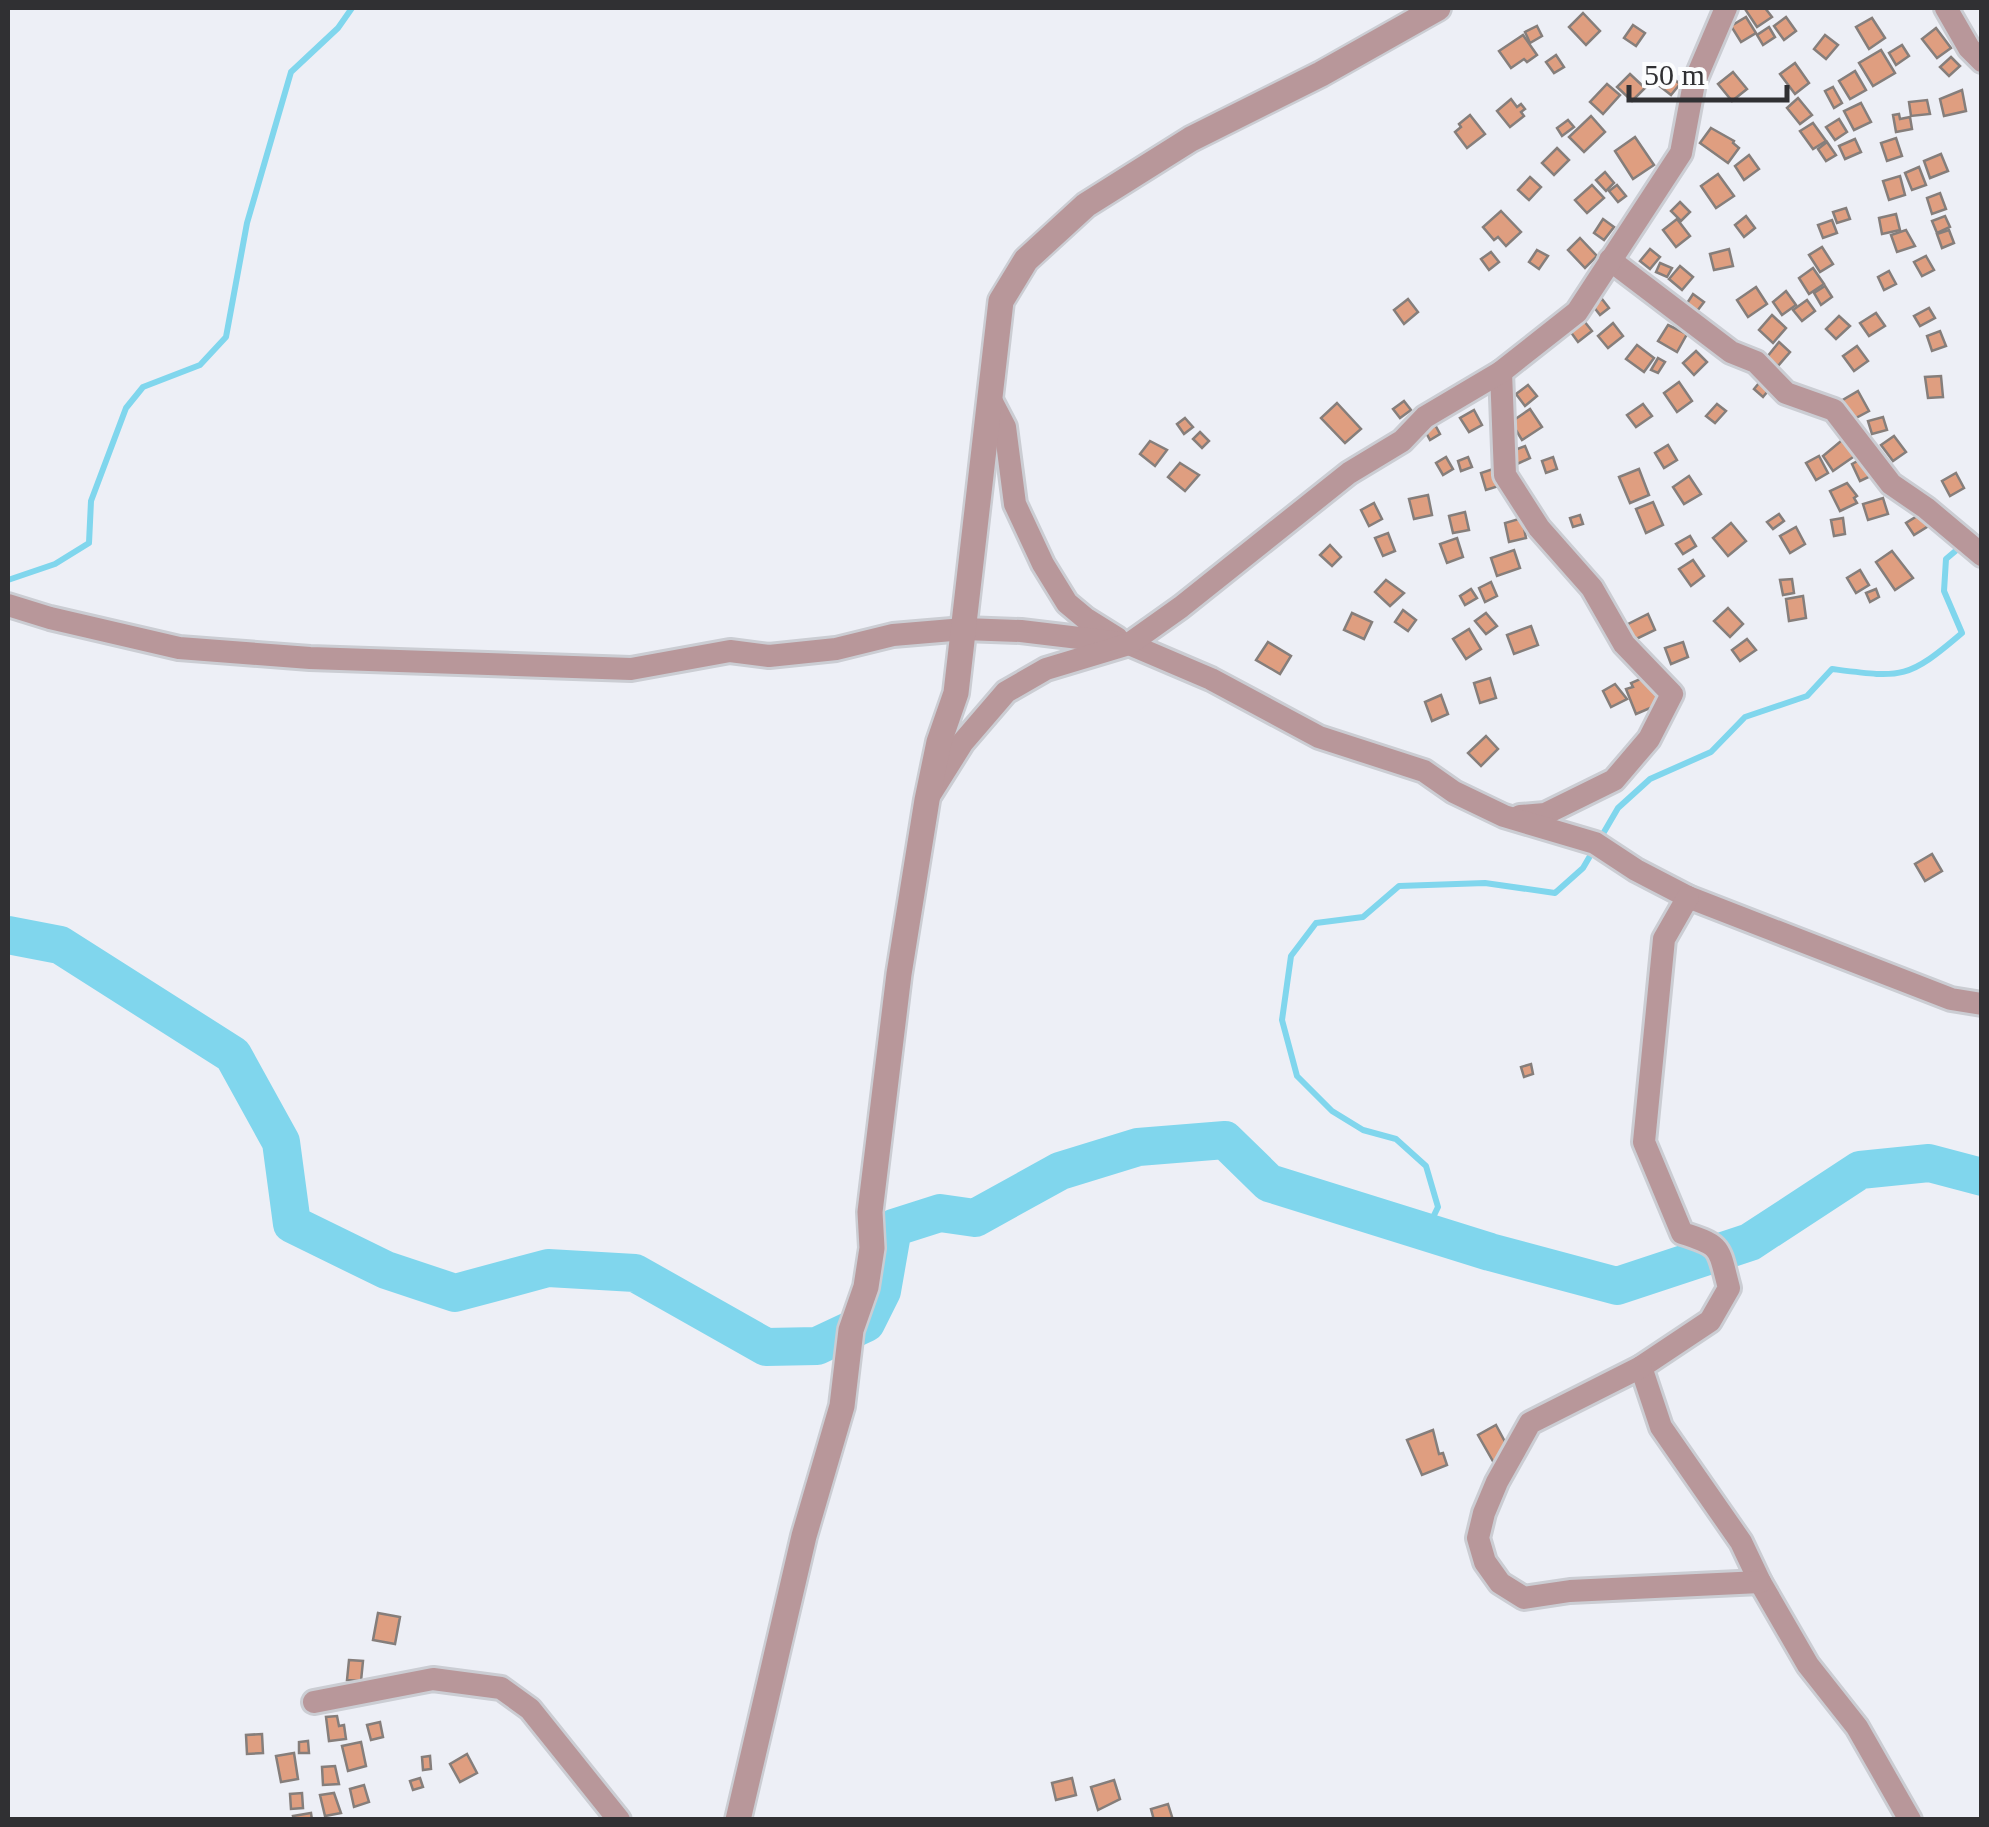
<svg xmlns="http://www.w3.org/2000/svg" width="1989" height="1827" viewBox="0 0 1989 1827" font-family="'Times New Roman',serif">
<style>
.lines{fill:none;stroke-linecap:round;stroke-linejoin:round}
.stream{stroke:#80d6ed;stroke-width:6}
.river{stroke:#80d6ed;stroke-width:38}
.building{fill:#df9e80;stroke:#857e7b;stroke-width:2.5}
.minor-casing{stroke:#cbcdd3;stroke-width:28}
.tertiary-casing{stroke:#cbcdd3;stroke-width:30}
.minor{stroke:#b8979a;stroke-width:22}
.tertiary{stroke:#b8979a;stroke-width:25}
</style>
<rect width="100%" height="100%" fill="#edeff6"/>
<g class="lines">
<g class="stream">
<path d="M8 580 55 564 89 543 91 501 126 408 143 387 200 365 226 337 247 223 291 72 338 28 352 8"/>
<path d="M1426 1232 1438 1207 1426 1166 1396 1139 1363 1130 1332 1111 1297 1076 1282 1020 1291 956 1316 923 1363 917 1399 886 1485 883 1555 893 1583 868 1618 808 1650 779 1711 752 1745 717 1807 696 1832 669C1902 678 1907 680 1962 633L1944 591 1946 559 1959 548"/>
</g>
<path class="river" d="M8 935 60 945 233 1055 281 1142 292 1224 386 1270 455 1293 548 1268 635 1273 766 1347 817 1346 866 1323 882 1291 893 1228 940 1213 975 1218 1060 1171 1138 1147 1225 1140 1269 1183 1490 1252 1617 1286 1750 1242 1860 1170 1929 1163 1982 1177"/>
</g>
<g class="building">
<path d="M1748 8H1765L1772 17 1757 27 1745 9Z"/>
<path d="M1583 13 1600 31 1586 45 1569 27Z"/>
<path d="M1746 17 1756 33 1741 42 1731 26Z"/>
<path d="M1786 17 1796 31 1784 40 1774 26Z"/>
<path d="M1872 18 1885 38 1869 49 1856 27Z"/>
<path d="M1633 25 1645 33 1636 46 1624 38Z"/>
<path d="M1537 26 1542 36 1530 43 1525 32Z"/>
<path d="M1769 27 1775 37 1763 45 1757 35Z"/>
<path d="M1936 28 1951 48 1937 58 1922 39Z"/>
<path d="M1523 35 1537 55 1527 62 1524 59 1511 68 1499 51Z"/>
<path d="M1825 35 1838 45 1826 59 1814 49Z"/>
<path d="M1902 45 1909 56 1896 65 1889 53Z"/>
<path d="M1881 50 1895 73 1873 86 1859 63Z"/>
<path d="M1556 55 1564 67 1554 73 1546 62Z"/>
<path d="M1951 57 1960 66 1949 76 1940 67Z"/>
<path d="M1795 63 1809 83 1795 94 1780 74Z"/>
<path d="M1855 71 1866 90 1850 99 1839 81Z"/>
<path d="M1733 72 1747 89 1732 101 1718 84Z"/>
<path d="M1666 73 1680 84 1671 95 1657 84Z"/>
<path d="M1630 74 1645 88 1632 101 1617 87Z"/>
<path d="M1607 84 1620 95 1603 114 1590 102Z"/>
<path d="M1833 87 1842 103 1834 108 1825 91Z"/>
<path d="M1962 90 1966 111 1944 116 1940 99Z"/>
<path d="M1798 98 1812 115 1800 124 1787 108Z"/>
<path d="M1511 99 1517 107 1521 104 1525 109 1521 112 1524 116 1510 127 1497 111Z"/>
<path d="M1927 100 1930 114 1911 116 1909 102Z"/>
<path d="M1861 103 1871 122 1854 130 1844 111Z"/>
<path d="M1899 114 1900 119 1910 117 1912 129 1896 132 1893 115Z"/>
<path d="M1470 115 1485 134 1467 148 1455 132 1461 127 1459 124Z"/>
<path d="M1591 116 1605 132 1584 152 1569 137Z"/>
<path d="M1839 119 1847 132 1835 140 1826 127Z"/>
<path d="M1568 120 1574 127 1562 136 1557 128Z"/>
<path d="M1813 123 1826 141 1813 149 1800 131Z"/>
<path d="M1711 128 1734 141 1733 143 1739 148 1728 163 1700 143Z"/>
<path d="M1635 137 1654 165 1633 179 1615 151Z"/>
<path d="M1896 138 1902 156 1887 161 1881 143Z"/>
<path d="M1855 139 1861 152 1845 159 1839 146Z"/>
<path d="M1827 142 1836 155 1826 161 1818 149Z"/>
<path d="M1557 148 1569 160 1554 175 1542 163Z"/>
<path d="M1941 154 1948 171 1930 178 1924 161Z"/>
<path d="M1749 155 1759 169 1744 180 1735 166Z"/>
<path d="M1919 167 1926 185 1912 190 1905 173Z"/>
<path d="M1605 172 1614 183 1606 191 1596 180Z"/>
<path d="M1718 174 1734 196 1716 208 1701 186Z"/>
<path d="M1900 176 1905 195 1889 200 1883 181Z"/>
<path d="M1530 177 1541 187 1529 200 1518 190Z"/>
<path d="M1592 185 1604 198 1587 213 1575 200Z"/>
<path d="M1617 185 1626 196 1618 202 1609 191Z"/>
<path d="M1940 193 1946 209 1932 214 1927 198Z"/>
<path d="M1680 202 1690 212 1681 221 1671 211Z"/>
<path d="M1846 208 1850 219 1837 223 1833 212Z"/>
<path d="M1501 211 1521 232 1506 246 1498 237 1494 240 1483 227Z"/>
<path d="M1896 214 1900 230 1882 234 1879 218Z"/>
<path d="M1746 216 1755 228 1744 237 1735 225Z"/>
<path d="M1945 216 1950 227 1937 233 1932 221Z"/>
<path d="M1603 219 1614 227 1604 240 1594 233Z"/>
<path d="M1677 219 1690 236 1676 247 1663 230Z"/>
<path d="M1832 220 1837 233 1823 238 1818 225Z"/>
<path d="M1906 230 1915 246 1897 252 1891 235Z"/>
<path d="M1949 230 1954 243 1942 248 1937 234Z"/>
<path d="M1580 238 1597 256 1585 268 1568 250Z"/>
<path d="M1822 247 1833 264 1820 272 1809 255Z"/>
<path d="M1650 249 1660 257 1650 269 1640 261Z"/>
<path d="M1729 249 1733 266 1714 270 1710 254Z"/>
<path d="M1537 250 1548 256 1539 269 1529 262Z"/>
<path d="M1491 252 1499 262 1489 270 1481 259Z"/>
<path d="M1926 256 1934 270 1922 276 1914 262Z"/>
<path d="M1660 263 1672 268 1667 277 1656 272Z"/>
<path d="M1680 266 1693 277 1682 290 1669 279Z"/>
<path d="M1813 268 1824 284 1809 294 1799 278Z"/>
<path d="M1889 271 1896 284 1884 290 1878 277Z"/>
<path d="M1825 286 1832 297 1821 305 1814 293Z"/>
<path d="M1756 287 1767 304 1748 317 1737 300Z"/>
<path d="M1786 291 1796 305 1782 315 1773 302Z"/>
<path d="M1693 294 1704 302 1694 315 1684 308Z"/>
<path d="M1408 299 1418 312 1404 324 1394 310Z"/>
<path d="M1602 299 1609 308 1600 315 1593 306Z"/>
<path d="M1807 300 1815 311 1802 321 1793 310Z"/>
<path d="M1929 308 1935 318 1920 326 1914 316Z"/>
<path d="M1876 313 1885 326 1869 336 1860 323Z"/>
<path d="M1772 315 1786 328 1773 343 1759 330Z"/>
<path d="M1839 316 1850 326 1836 339 1826 329Z"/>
<path d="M1584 321 1592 331 1578 342 1570 331Z"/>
<path d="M1613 323 1623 336 1608 348 1598 336Z"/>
<path d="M1668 325 1687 334 1677 352 1658 341Z"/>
<path d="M1940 331 1946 346 1932 351 1927 336Z"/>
<path d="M1779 342 1790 352 1778 366 1767 357Z"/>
<path d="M1637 345 1654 358 1644 372 1626 359Z"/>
<path d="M1857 346 1868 361 1854 371 1843 356Z"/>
<path d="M1696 351 1707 362 1694 375 1683 363Z"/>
<path d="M1658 358 1665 362 1658 373 1651 370Z"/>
<path d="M1941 376 1943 397 1928 398 1925 377Z"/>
<path d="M1763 378 1772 386 1763 397 1754 389Z"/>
<path d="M1679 382 1692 401 1677 412 1664 393Z"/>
<path d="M1528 385 1537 396 1525 406 1516 394Z"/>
<path d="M1858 391 1869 411 1852 420 1841 401Z"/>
<path d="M1404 401 1411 410 1400 418 1393 409Z"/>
<path d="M1337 403 1361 429 1345 443 1321 418Z"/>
<path d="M1643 404 1652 416 1636 427 1627 415Z"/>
<path d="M1717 404 1726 411 1715 423 1706 416Z"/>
<path d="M1530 409 1542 427 1522 440 1511 422Z"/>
<path d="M1474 410 1482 425 1469 432 1460 418Z"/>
<path d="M1883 417 1887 430 1872 434 1868 421Z"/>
<path d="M1185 418 1193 427 1184 434 1177 424Z"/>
<path d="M1433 421 1440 434 1430 440 1423 427Z"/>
<path d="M1200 432 1209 441 1202 448 1193 439Z"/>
<path d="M1847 436 1859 453 1833 471 1823 456Z"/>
<path d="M1894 436 1906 452 1893 461 1881 445Z"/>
<path d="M1150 441 1167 450 1155 466 1140 454Z"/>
<path d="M1668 445 1677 460 1664 468 1655 453Z"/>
<path d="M1525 446 1530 458 1517 464 1512 451Z"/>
<path d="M1819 456 1828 473 1816 480 1806 463Z"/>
<path d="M1446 457 1453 469 1443 475 1436 463Z"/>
<path d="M1468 457 1472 467 1461 471 1458 461Z"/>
<path d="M1553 457 1557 469 1546 473 1542 461Z"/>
<path d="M1865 457 1873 475 1860 481 1852 464Z"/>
<path d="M1180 463 1199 475 1185 491 1168 477Z"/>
<path d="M1496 468 1502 485 1486 490 1481 473Z"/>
<path d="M1639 469 1649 495 1630 503 1619 477Z"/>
<path d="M1956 473 1964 488 1950 496 1942 481Z"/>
<path d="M1689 476 1701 494 1684 504 1673 487Z"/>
<path d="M1847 483 1857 496 1854 498 1857 503 1840 511 1830 491Z"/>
<path d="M1428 495 1432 515 1414 519 1409 499Z"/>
<path d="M1883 498 1888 514 1868 520 1863 504Z"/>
<path d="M1653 502 1663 525 1646 533 1636 509Z"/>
<path d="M1374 503 1382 519 1369 526 1361 510Z"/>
<path d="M1465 512 1469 530 1453 533 1449 516Z"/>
<path d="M1922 513 1930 525 1914 535 1906 523Z"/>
<path d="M1779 514 1784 521 1773 529 1767 522Z"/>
<path d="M1580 515 1583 524 1573 527 1570 518Z"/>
<path d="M1522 518 1526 538 1509 542 1505 523Z"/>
<path d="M1843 518 1845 534 1834 536 1831 520Z"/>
<path d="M1731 523 1746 541 1728 556 1713 538Z"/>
<path d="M1796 527 1805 544 1790 553 1780 536Z"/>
<path d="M1388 533 1395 551 1383 556 1375 538Z"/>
<path d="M1690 536 1696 546 1683 554 1676 544Z"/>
<path d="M1457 538 1463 557 1447 563 1440 544Z"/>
<path d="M1330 545 1341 557 1332 566 1320 555Z"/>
<path d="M1514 550 1520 568 1497 576 1491 558Z"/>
<path d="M1892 551 1913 578 1895 590 1876 562Z"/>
<path d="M1693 560 1704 576 1691 586 1679 569Z"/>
<path d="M1860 570 1869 585 1856 593 1847 578Z"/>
<path d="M1792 579 1794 593 1783 595 1780 580Z"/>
<path d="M1386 580 1404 593 1390 606 1375 592Z"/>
<path d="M1491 582 1497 596 1485 602 1479 588Z"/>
<path d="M1471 589 1477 598 1465 605 1460 596Z"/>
<path d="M1876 589 1879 597 1870 602 1866 593Z"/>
<path d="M1803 596 1806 618 1789 621 1786 599Z"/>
<path d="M1728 608 1743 624 1730 637 1714 621Z"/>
<path d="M1403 610 1416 620 1408 631 1395 622Z"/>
<path d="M1352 613 1372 622 1364 639 1344 630Z"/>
<path d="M1486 613 1497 626 1486 634 1475 621Z"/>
<path d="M1648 614 1655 630 1634 640 1626 625Z"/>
<path d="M1531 626 1538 645 1514 654 1507 635Z"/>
<path d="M1469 629 1481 649 1466 659 1453 639Z"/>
<path d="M1747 639 1756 650 1740 661 1732 650Z"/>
<path d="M1268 642 1291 656 1280 674 1256 660Z"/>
<path d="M1683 642 1688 657 1671 664 1665 648Z"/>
<path d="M1647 676 1662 703 1636 714 1626 689 1633 687 1631 683Z"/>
<path d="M1490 678 1496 698 1480 703 1474 683Z"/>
<path d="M1615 684 1627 699 1611 707 1603 691Z"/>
<path d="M1441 695 1448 714 1432 721 1425 702Z"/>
<path d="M1486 736 1498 749 1481 766 1468 753Z"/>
<path d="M1932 854 1942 871 1925 881 1915 864Z"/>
<path d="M1531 1064 1533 1074 1524 1077 1521 1067Z"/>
<path d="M1496 1425 1511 1453 1494 1463 1478 1435Z"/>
<path d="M1433 1430 1439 1454 1443 1453 1447 1465 1422 1475 1407 1440Z"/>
<path d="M378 1613 400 1617 395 1644 373 1640Z"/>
<path d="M349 1660 363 1661 361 1681 347 1680Z"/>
<path d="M337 1716 339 1726 344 1725 346 1739 329 1741 326 1717Z"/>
<path d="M380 1722 383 1737 371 1740 367 1725Z"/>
<path d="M262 1734 263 1753 247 1754 246 1735Z"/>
<path d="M308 1741 309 1753H299V1742Z"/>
<path d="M361 1742 366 1766 348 1771 342 1746Z"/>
<path d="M294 1753 298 1779 281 1782 276 1756Z"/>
<path d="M467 1754 477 1773 460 1782 450 1764Z"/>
<path d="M430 1756 431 1769 423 1770 422 1757Z"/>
<path d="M335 1766 339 1784 323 1785 322 1767Z"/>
<path d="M420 1778 423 1787 413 1790 410 1781Z"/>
<path d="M1072 1778 1076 1795 1056 1800 1052 1783Z"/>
<path d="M1114 1780 1120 1799 1098 1810 1091 1787Z"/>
<path d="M364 1785 369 1802 354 1807 350 1789Z"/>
<path d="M302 1793 303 1808 291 1809 290 1794Z"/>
<path d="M334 1793 341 1813 325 1816 320 1795Z"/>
<path d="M1168 1804 1173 1820H1154L1151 1809Z"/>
<path d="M311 1813 312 1820H294L293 1816Z"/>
</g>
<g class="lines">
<defs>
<g id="minor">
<path d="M1946 8 1969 48 1982 61"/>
<path d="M1610 260 1731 352 1756 362 1786 393 1834 410 1891 484 1926 508 1982 555"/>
<path d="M1501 372 1505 475 1539 528 1592 588 1624 644 1672 694 1649 739 1614 780 1545 814 1520 816"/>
<path d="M991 400 1005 427 1015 504 1043 564 1067 603 1085 618 1117 638"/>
<path d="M8 605 50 618 179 648 310 658 631 669 730 651 769 656 836 649 893 635 964 629 1021 631 1129 644 1211 679 1319 737 1424 771 1454 792 1504 816 1595 843 1636 870 1688 897 1951 999 1982 1004"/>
<path d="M931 793 963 742 1006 692 1046 669 1129 644 1181 607 1349 473 1402 441 1425 417 1501 372 1577 312 1681 153 1694 83 1726 8"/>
<path d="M1688 897 1664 939 1644 1142 1682 1233C1723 1246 1718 1247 1729 1288L1710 1321 1641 1367 1661 1427 1741 1542 1760 1582 1808 1665 1857 1727 1910 1820"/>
<path d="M1641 1367 1530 1423 1497 1482 1484 1513 1478 1538 1485 1562 1500 1583 1524 1598 1570 1591 1760 1582"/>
<path d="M314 1702 433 1679 501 1688 530 1709 619 1820"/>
</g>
<path id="tertiary" d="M738 1820 804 1536 842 1406 851 1330 866 1287 872 1248 870 1212 899 974 927 800 939 742 956 693 1001 301 1026 260 1086 205 1191 139 1321 74 1438 8"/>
</defs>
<use href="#minor" class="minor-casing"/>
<use href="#tertiary" class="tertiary-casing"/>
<use href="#minor" class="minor"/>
<use href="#tertiary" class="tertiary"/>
</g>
<rect width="1989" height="1827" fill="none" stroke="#303033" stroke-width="20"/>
<path d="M1629 85v15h158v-15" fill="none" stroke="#303033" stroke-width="5"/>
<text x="1644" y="85" font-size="30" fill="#303033" stroke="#fcfdfe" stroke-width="8" paint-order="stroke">50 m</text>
</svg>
